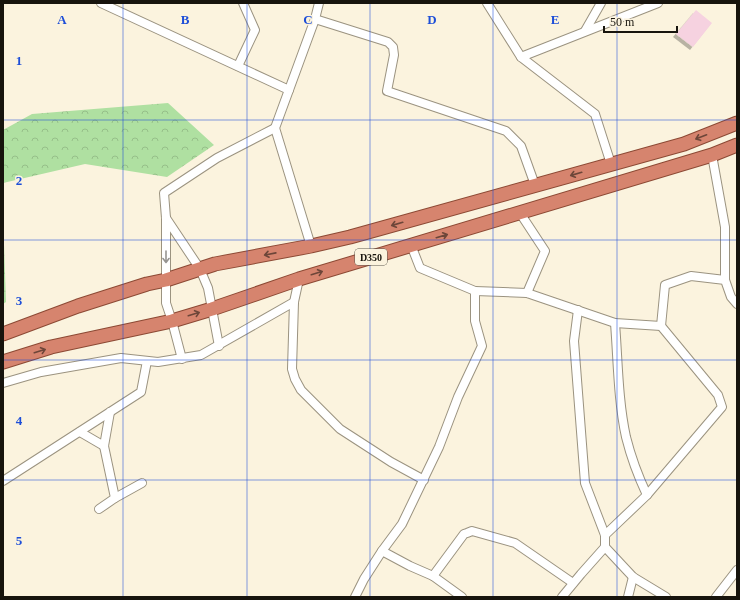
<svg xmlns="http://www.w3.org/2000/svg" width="740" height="600" viewBox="0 0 740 600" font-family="Georgia,serif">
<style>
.forest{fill:url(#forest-crowns)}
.building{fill:#f6d2e0;filter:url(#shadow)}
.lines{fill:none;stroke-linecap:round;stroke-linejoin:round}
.minor-casing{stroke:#9b9380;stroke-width:10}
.trunk-casing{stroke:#8c4934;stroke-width:15}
.minor{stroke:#fff;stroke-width:8}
.trunk{stroke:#d6846e;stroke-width:13}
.oneway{stroke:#6d4639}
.oneway2{stroke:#979592}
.grid{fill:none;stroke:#1d4ed8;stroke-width:1;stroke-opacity:0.55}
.labels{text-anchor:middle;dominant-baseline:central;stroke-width:3;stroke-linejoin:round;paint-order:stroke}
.shield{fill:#fbf3de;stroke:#5b574c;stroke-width:1}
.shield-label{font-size:10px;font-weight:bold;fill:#17140d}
.grid-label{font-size:13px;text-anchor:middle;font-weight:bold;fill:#1d4ed8;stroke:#fbf3de;stroke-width:3;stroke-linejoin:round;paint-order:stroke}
</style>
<defs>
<pattern id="forest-crowns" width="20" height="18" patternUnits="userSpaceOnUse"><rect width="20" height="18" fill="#afe0a1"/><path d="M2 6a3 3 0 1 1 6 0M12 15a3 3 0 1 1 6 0" fill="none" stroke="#96bf89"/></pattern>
<filter id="shadow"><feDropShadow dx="-3" dy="3" stdDeviation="0" flood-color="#0004"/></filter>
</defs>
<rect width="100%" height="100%" fill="#fbf3de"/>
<g class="forest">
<path d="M168 103 214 145 167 177 85 164 3 183V130L32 114Z"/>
<path d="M3 215 6 302 3 304Z"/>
</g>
<path class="building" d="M696 10 712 23 693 47 676 34Z"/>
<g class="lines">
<defs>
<g id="minor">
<path d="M101 3 289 90"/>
<path d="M487 3 521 57 595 114 611 164"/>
<path d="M315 19 388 42 393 47 394 55 387 91 506 131 521 146 535 185"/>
<path d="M585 31 601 3"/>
<path d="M521 57 658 3"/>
<path d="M238 66 255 30 243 3"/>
<path d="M712 155 725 227V280"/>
<path d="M520 213 545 251 527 293"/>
<path d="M166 218 200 269 208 288 219 346"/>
<path d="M311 246 275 128 315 19 319 3"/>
<path d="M299 279 294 302 292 369 295 379 301 390 340 429 391 462 424 480"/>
<path d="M475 291 527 293 615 323 661 326 665 285 691 276 725 280 731 297 737 304"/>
<path d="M578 310 574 341 585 483 605 535V547L633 577 666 597"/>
<path d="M615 323C618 361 618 400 626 437 631 457 638 476 647 495"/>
<path d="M182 359 172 321 166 303V218L164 193 217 158 275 128"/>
<path d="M3 383 41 372 121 358 158 362 201 355 294 302"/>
<path d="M80 432 104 446"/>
<path d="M3 481 141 392 147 361"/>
<path d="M115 498 142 483"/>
<path d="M99 509 115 498 104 446 110 412"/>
<path d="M605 535 647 495 722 407 718 395 661 326"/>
<path d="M382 551 410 566 433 576 462 597"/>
<path d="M433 576 464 534 467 533 472 531 515 543 573 583"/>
<path d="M355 597 364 579 382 551 402 524 439 447 458 397 482 346 475 321V291L420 268 411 245"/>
<path d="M562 597 581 574 605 547"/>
<path d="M628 597 633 577"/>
<path d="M716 597 737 570"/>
</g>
<g id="trunk">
<path d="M3 334 78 306 147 284 166 280 215 264 311 246 350 237 684 144 737 123"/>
<path d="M3 362 51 347 172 321 212 309 299 279 712 155 737 145"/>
</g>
</defs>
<use href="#minor" class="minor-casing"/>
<use href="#trunk" class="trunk-casing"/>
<use href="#minor" class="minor"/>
<use href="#trunk" class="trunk"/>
</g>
<defs><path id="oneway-shaft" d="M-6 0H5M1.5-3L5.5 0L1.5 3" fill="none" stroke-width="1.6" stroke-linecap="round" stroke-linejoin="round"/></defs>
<g class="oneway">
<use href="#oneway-shaft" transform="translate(701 137) rotate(159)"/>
<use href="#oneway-shaft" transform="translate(576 174) rotate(164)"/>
<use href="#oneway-shaft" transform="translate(397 224) rotate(164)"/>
<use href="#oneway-shaft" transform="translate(442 236) rotate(-16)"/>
<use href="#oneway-shaft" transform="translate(270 254) rotate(169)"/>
<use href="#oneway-shaft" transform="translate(317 273) rotate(-17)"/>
<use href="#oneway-shaft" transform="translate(194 314) rotate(-17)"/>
<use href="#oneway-shaft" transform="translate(40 351) rotate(-17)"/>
</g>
<use class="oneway2" href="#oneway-shaft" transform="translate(166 257) rotate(90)"/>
<path class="grid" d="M123 3V597M247 3V597M370 3V597M493 3V597M617 3V597M3 120H737M3 240H737M3 360H737M3 480H737"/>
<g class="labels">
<rect class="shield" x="355" y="249" width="32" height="16" rx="3"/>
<g class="shield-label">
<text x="371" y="257">D350</text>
</g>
</g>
<g class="grid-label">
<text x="62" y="24">A</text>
<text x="185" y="24">B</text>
<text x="308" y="24">C</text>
<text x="432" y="24">D</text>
<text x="555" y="24">E</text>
<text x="19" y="65">1</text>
<text x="19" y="185">2</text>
<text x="19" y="305">3</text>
<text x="19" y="425">4</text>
<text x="19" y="545">5</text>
</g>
<rect width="740" height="600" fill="none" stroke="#17140d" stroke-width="8"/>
<path d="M604 26v6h73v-6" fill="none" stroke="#17140d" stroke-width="2"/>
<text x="610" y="26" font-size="12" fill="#17140d" stroke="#fbf3de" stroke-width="3" paint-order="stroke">50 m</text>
</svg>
